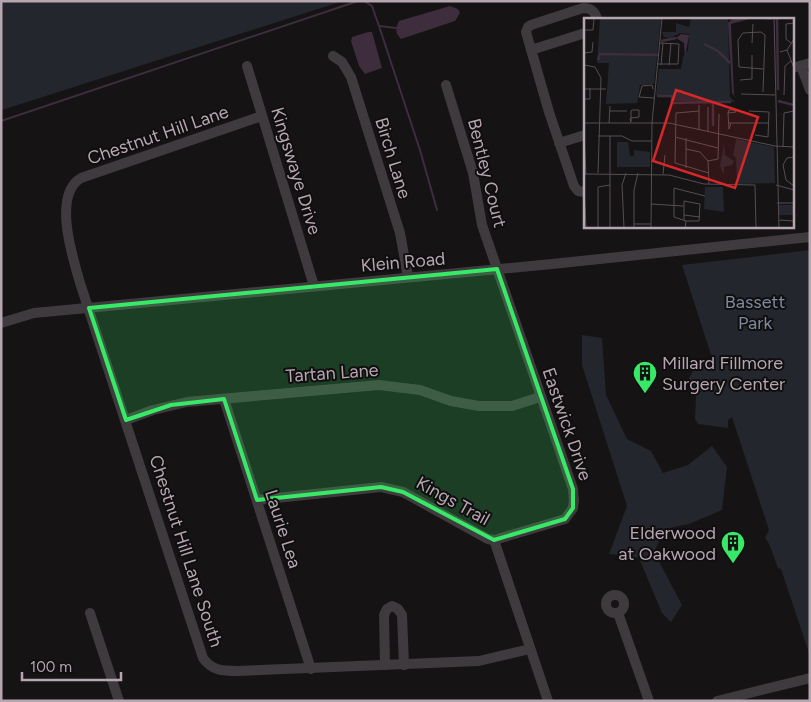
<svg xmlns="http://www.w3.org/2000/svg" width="811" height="702" viewBox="0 0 811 702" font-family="Figtree,sans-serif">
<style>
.green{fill:#24262d}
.water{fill:#3d2d3d}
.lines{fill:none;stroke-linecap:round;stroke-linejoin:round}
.stream{stroke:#3d2d3d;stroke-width:2}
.minor{stroke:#3f3a3d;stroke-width:10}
.marked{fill:#37e966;fill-opacity:0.2;stroke:#37e966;stroke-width:4;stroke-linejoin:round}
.labels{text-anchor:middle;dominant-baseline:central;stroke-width:4;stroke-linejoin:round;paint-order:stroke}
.street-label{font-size:18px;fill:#b5a6b0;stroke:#100e0f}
.park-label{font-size:18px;fill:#7d899f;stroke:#100e0f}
.poi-label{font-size:18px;fill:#b5a6b0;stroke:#100e0f;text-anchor:start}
.inset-river{fill:none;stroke:#3d2d3d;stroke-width:2.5}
.inset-road{fill:none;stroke:#554e52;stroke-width:1}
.view{fill:#d62828;fill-opacity:0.15;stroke:#d62828;stroke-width:2.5}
.inset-edge{fill:none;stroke:#b5a6b0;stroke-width:2.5}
</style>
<rect width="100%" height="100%" fill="#151314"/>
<g class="green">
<path d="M1 1H343L2 110Z"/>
<path d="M810 250V656L781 569 778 568C774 559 771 544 765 538L769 530 732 417 728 420V428L698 424 695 419 696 397 688 380 695 367 704 360 713 361 682 265Z"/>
<path d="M582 335 602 338 606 395 627 439 651 451 663 473 688 465 712 446 727 467 722 510 689 524 665 529 654 552 682 605 671 622 662 613 639 558 609 554 627 506 582 365Z"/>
</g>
<g class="water">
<path d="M450 6 458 9 460 13 455 21 401 39C395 33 395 29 399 21Z"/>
<path d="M368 32H372L382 68 365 74 359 66 351 41 352 37Z"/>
</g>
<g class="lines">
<g class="stream">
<path d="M364 1 372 6 379 26 420 150 437 210"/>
<path d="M379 26 396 28"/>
<path d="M1 121 358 1"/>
</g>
<g class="minor">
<path d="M531 50 585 33"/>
<path d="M333 56 342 62 351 77 400 233 408 277"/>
<path d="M247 66 314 286"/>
<path d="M801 66 810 90"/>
<path d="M792 68 810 63"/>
<path d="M262 116 81 178C52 195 73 258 80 283L203 658C212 671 223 671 238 671L479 661 530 649"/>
<path d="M559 143 585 135"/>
<path d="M585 192 578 191 574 186 549 112 526 32 528 27 531 25 583 8C591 8 595 11 597 19"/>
<path d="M1 323 34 313 552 264 810 237"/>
<path d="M224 399 311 669"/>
<path d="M126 420 153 410 187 402 379 385 420 390 451 401 479 406H512L540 397"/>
<path d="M257 500 381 487 403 492 488 539 494 540 565 519 573 508 574 501 573 489 482 225 473 173 446 85"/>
<path d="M494 540 548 701"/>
<circle cx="615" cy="604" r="9"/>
<path d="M90 613 119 701"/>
<path d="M618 613 649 701"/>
<path d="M385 665 384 615 387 609 392 606 398 609 402 615 404 665"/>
<path d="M717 701 810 678"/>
</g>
</g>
<path class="marked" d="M497 269 573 489V508L565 519 494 540 403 492 381 487 257 500 224 399 171 405 126 420 89 308Z"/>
<defs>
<symbol id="building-pin" viewBox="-11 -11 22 30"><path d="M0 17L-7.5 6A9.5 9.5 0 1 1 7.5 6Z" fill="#37e966" stroke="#100e0f"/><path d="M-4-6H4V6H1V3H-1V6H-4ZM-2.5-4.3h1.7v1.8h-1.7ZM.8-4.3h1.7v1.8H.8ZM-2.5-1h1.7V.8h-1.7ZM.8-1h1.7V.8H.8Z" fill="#111"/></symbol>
</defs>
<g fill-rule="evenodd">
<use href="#building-pin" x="631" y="359" width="28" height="38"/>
<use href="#building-pin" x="719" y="529" width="28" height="38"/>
</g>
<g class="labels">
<g class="street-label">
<text transform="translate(158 135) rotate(-19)">Chestnut Hill Lane</text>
<text transform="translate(393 158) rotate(73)">Birch Lane</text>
<text transform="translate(296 171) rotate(73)">Kingswaye Drive</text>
<text transform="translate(487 173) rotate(76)">Bentley Court</text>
<text transform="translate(403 262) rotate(-5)">Klein Road</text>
<text transform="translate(332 373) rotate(-4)">Tartan Lane</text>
<text transform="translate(567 424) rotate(71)">Eastwick Drive</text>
<text transform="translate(453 501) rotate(29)">Kings Trail</text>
<text transform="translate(283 529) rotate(72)">Laurie Lea</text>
<text transform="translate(186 551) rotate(72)">Chestnut Hill Lane South</text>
</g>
<g class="park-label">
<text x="755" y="302">Bassett<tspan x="755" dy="21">Park</tspan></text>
</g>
<g class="poi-label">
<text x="662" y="363">Millard Fillmore<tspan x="662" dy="21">Surgery Center</tspan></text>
<text x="716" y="533" text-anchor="end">Elderwood<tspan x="716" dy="21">at Oakwood</tspan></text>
</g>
</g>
<g transform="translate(584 18)">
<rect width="210" height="210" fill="#151314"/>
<path d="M16 0H77L70 66 56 67 53 85 22 86 25 45H13ZM107 0H144L146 79 151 84 89 83V77H72L75 51H97L99 39 104 32 105 16 96 15 86 20 80 19 78 14H92V5L105 9ZM152 121 190 129 191 165 153 166 152 140 149 137ZM33 124H44L46 138H50V132L66 134V149H33ZM140 125 141 137 150 143 148 147 140 149V157L136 148ZM121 169H139L140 194 120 191ZM195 187H210V197H195Z" fill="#24262d"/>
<path d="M162 0H187L188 2 169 0 147 6 150 77 154 83 148 75 144 5 148 1ZM97 16 105 17 101 40 100 25 92 20Z" fill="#3d2d3d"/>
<path class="inset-river" d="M193 0 194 72M77 23 92 20M120 26 134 33 146 45M14 42 16 36 74 37M73 78H88V85L129 84V108M194 83 210 87M130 84H147"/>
<path class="inset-road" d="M190 0 195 210M0 12H9L10 0M168 25 169 6M207 25 202 21V6L210 5M203 32 210 50M196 34 203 32 210 21M0 35 8 34 9 24M73 46H94L95 26 76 25M0 47 11 49 17 60 14 155M77 47 79 25M85 47 87 25M179 51 155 49 154 22 159 15 177 14 181 17 179 74M156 62 168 61V37M0 71H22M69 71 68 67 58 68 55 79 70 80M157 76 191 77M200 77 201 48 207 43M0 81H6V70M124 89V114M145 92H151L152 94 144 95ZM26 93H43M115 93 92 95 91 145 125 155M165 93 185 94 184 119 171 117M144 95 145 111 147 105M47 100 55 99V92H48L47 93V104L46 101 47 100M0 105H85L191 128 210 129M25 105 26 88M144 105H185M115 112V87M0 117 2 156M14 118H38L48 123H68M91 119 134 130M199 129 200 95 210 93M102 131 116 134 124 143 125 166M210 139 203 140 199 147 202 162 210 168M124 143 134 141 135 96M102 150V120M0 156 85 157 120 166 171 167 172 210M79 156 81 137M192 167 210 172M0 168 2 210M193 185H210M67 186 99 188M100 197 116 199M100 202V183L116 186 115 203H102M195 202 210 203M50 206H67M14 210V169L26 167M26 210V118M40 210 38 167 42 155M50 210V172L54 155M67 210 68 105 78 0M101 210 102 203 90 199V170L121 178"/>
<path class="view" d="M92 72 174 99 151 170 69 143Z"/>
<rect width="210" height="210" class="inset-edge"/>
</g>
<rect width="811" height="702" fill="none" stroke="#b5a6b0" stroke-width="5"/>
<path d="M22 672v8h99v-8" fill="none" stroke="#b5a6b0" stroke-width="2.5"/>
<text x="30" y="672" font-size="15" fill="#b5a6b0" stroke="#100e0f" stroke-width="4" paint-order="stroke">100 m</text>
</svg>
